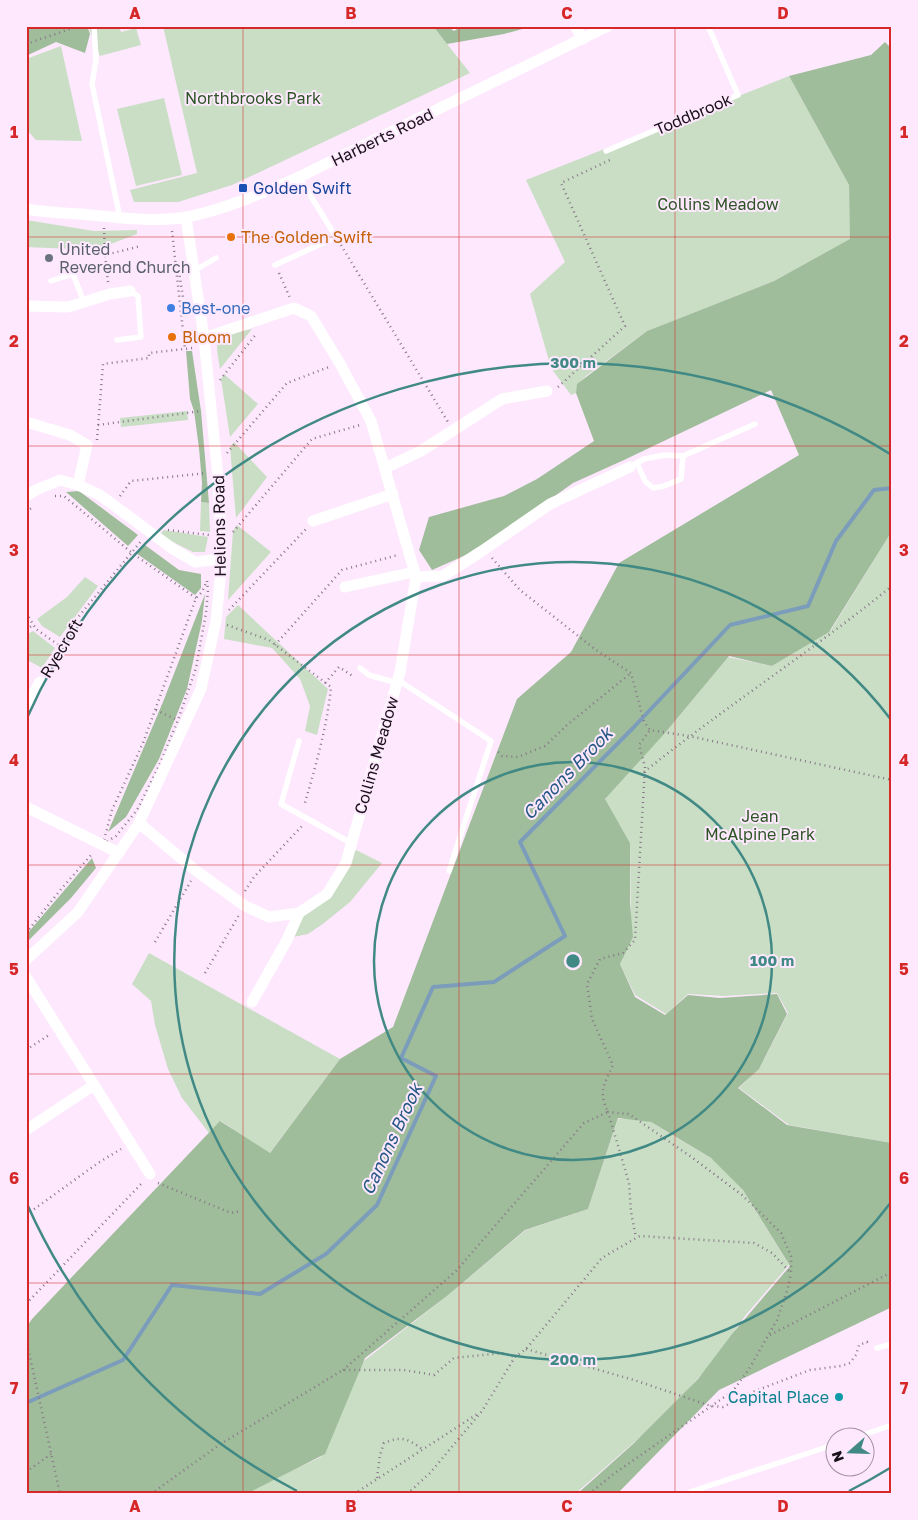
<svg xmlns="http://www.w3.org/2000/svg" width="918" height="1520" viewBox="0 0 918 1520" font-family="'Golos Text',sans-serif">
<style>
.green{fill:#c9dec5}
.forest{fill:#9fbd9a}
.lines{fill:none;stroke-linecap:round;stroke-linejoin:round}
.stream{stroke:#7b9dbb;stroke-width:4}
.path{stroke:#877887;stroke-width:2.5;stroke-dasharray:1 4;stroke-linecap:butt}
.service{stroke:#fff;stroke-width:5.5}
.minor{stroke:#fff;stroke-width:11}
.grid{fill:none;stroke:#d62828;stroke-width:1;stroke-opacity:0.55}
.ring{fill:none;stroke:#418985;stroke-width:2.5}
.transit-dot{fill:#1a4fb4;stroke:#fee8fe;stroke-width:2}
.food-dot{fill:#e8710a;stroke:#fee8fe;stroke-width:2}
.worship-dot{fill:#6b7280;stroke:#fee8fe;stroke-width:2}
.shop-dot{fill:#3f7fe0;stroke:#fee8fe;stroke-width:2}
.culture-dot{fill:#0f9aa8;stroke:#fee8fe;stroke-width:2}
.labels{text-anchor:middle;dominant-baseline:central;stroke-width:4;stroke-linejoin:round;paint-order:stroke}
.park-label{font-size:16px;fill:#2c5424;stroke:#fee8fe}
.street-label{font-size:16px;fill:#191119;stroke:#fee8fe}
.transit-label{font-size:16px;fill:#164399;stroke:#fee8fe;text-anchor:start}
.food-label{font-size:16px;fill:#c56008;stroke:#fee8fe;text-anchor:start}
.worship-label{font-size:16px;fill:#5b616d;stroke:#fee8fe;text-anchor:start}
.shop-label{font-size:16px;fill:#366cbe;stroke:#fee8fe;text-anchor:start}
.culture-label{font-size:16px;fill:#0d838f;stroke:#fee8fe;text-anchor:end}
.water-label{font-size:18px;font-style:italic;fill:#265a85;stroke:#fee8fe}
.centre{fill:#418985;stroke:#fee8fe;stroke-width:2.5}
.ring-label{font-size:15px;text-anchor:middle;font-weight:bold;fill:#418985;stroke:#fee8fe;stroke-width:4;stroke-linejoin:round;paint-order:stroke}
.neatline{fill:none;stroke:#d62828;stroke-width:2}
.grid-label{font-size:16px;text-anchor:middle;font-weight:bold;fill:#d62828}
</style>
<rect width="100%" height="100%" fill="#fee8fe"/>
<g class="green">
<path d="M88 26H119L121 32 136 28 141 45 100 56Z"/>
<path d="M163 26H433L470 73 232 185 178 202H134L130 190 197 173Z"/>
<path d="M61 46 82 141 36 140 26 129V59Z"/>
<path d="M789 76 849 185 851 239 774 281 647 331 586 376 578 384 576 393 571 395 551 368 530 294 565 262 526 180Z"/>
<path d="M164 98 182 175 136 186 117 109Z"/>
<path d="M26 220 94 231 137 230V234L95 250 26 247Z"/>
<path d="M252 329 220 369C219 358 213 343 222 335Z"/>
<path d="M224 374 258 404 230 437 221 379Z"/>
<path d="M187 411 188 420 121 427 120 418Z"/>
<path d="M234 442 267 477 236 518 230 447Z"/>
<path d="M201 502 209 503 210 532 200 531Z"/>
<path d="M237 525 271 552 228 600 233 531Z"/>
<path d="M164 530 208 537 205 552H193L159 535Z"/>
<path d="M892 531V1143L789 1125 739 1088 760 1067 788 1013 777 993 724 996 688 994 666 1014 635 995 620 964 631 935 630 843 605 800 624 753 634 736 665 733 728 657 772 666 831 630Z"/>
<path d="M85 577 98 586 60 637 42 626 37 619 67 597Z"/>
<path d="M238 605 328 689 317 735 305 731 310 706 300 679 272 648 224 639 226 617Z"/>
<path d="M33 631 55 648 42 668 29 661 26 662V635Z"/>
<path d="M356 850 382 863 350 902 324 923 308 934 293 937 303 914 316 905Z"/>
<path d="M149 953 340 1059 269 1154 221 1121 209 1133 182 1098 168 1069 155 1025 151 1001 132 984Z"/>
<path d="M644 1118 719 1163 743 1190 789 1265 745 1316 710 1365 664 1416 575 1494H241L321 1457 351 1371 447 1296 526 1230 588 1209 618 1119Z"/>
</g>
<g class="forest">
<path d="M26 26H87L90 34 85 53 56 42 26 56Z"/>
<path d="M433 26H447L454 31 462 26H533L504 34 447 44Z"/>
<path d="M885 42 892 49V531L829 632 772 666 729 656 665 733 605 799 630 843V903L633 937 620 964 635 997 665 1015 688 995 720 998 777 994 787 1014 759 1069 738 1088 787 1125 892 1143V1307L719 1390 617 1494H577L633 1444 698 1379 732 1334 790 1266 743 1190 711 1158 651 1122 618 1118 588 1209 525 1230 447 1296 365 1358 325 1454 246 1494H26V1328L32 1319 220 1121 270 1153 340 1059 393 1027 517 699 571 652 619 563 799 455 771 390 624 460 573 483 482 548 432 570 419 550 429 517 504 496 537 479 594 441 576 393 577 384 647 331 774 281 850 239 849 185 789 76 871 55Z"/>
<path d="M186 351H192L201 411 209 503 201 502 202 483 199 448 194 411 190 399Z"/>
<path d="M79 491 138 535 128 546 66 492Z"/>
<path d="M145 545 179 570 201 574V588L195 595 136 553Z"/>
<path d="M205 594 202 621 187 689 159 759 126 817 108 832 163 702Z"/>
<path d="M92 858 96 868 71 898 26 943V935Z"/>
</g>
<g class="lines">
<path class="stream" d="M26 1403 123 1360 172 1285 260 1294 326 1254 377 1205 436 1076 401 1058 433 987 494 982 565 936 520 842 633 728 730 625 808 606 836 541 874 490 892 488"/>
<g class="path">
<path d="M26 44 79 26"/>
<path d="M104 228 105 255"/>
<path d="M172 231 185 349"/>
<path d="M341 245 448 422"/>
<path d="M180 266 179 272 185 310 187 312"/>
<path d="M279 273 290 298"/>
<path d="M108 282 105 255 141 246"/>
<path d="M220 380 257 333"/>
<path d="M558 387 625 326 561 183 610 160"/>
<path d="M98 425 201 411"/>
<path d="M97 440 103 364 149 358V353L193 348"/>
<path d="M227 453 287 383 329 367"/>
<path d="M55 496H64L132 553 196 598"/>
<path d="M120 496 131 481 207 473"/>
<path d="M26 512 33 507"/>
<path d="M168 530 209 535"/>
<path d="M233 532 312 439 360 425"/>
<path d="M492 558 520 590 596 650 631 673 644 722 650 730 689 736 892 780"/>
<path d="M207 581 208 590 206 613 196 668 178 720 159 766 137 810 116 836 103 844 112 810 143 743 196 598 202 592Z"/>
<path d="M229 610 306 529"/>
<path d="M26 613 36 629 60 646"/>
<path d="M227 625 269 640 331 687C327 728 315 768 304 806"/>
<path d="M26 630 33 625"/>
<path d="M275 645 342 570 398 555"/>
<path d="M46 672 70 627 142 540"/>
<path d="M325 683 339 667 354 677"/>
<path d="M156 710 175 719"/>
<path d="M498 752 502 756 518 757 545 746 567 725 631 673"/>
<path d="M644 772C725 707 812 651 892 586"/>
<path d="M245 891 254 877 302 826"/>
<path d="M26 933 62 888 92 854"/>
<path d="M155 942 191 881"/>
<path d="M205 973 239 915"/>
<path d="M26 1050 49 1035"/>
<path d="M158 1183 231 1213 240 1211"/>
<path d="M26 1215 98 1163 121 1149"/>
<path d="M26 1304 143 1182"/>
<path d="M770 1335 892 1272"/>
<path d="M26 1339 60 1494"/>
<path d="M526 1349 634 1380 711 1406 723 1407 750 1393 810 1370 841 1366 850 1363 856 1355 859 1345 867 1342 869 1344"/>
<path d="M343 1370 456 1271 584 1123 608 1112C598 1091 604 1085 613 1065L592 1019 587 984 600 959 623 953 635 940 645 767 639 745 650 730"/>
<path d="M26 1472 51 1454"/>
<path d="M377 1478 380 1455 384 1443C401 1436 407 1438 422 1449"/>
<path d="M151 1494 219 1445 343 1370H404L434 1375 454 1358 502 1353 515 1357"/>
<path d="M354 1494 479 1413"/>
<path d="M407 1494 430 1473 482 1411 515 1357 526 1349 602 1258 636 1238 640 1236 754 1243 772 1253 791 1273V1256L781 1233 742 1195 690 1156 629 1114 608 1112 629 1183 631 1212 636 1238"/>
<path d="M589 1494 615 1473 733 1391 749 1369 777 1320 788 1288 791 1273"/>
</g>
<g class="service">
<path d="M94 26 96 60 92 84 120 218"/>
<path d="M606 151 738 95 708 26"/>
<path d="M275 265 336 237 299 177"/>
<path d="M194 271 216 258"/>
<path d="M51 281 73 274 84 302"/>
<path d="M117 340 141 337 138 296 130 291"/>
<path d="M637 463 645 481 653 488 664 486 681 479 683 456"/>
<path d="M630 467 644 459 665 455 683 456 755 424"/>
<path d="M360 668 369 675 397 683"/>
<path d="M398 680 491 741 449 871"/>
<path d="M299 741 281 804 351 843"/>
<path d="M877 1348 892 1344"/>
<path d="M854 1438 892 1425"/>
<path d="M690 1492 836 1444"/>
</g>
<g class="minor">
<path d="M575 26 583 39"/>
<path d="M26 209C44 212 62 213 80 214 114 217 152 223 187 217 226 209 263 193 299 177L608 26"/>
<path d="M26 306 68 307 110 294 130 291"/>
<path d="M26 422 70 435 87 445 78 485"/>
<path d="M385 468 421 451 502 399 547 391"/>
<path d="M26 496 36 490 60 480 78 485 100 495 173 549 195 562 222 559"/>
<path d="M313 521 393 494"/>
<path d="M416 577 443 576 482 551 550 504 630 467"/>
<path d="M345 587 414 572"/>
<path d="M26 707 40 682"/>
<path d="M26 807 119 853"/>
<path d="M139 823 195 870 245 906 269 917 299 913 327 894 346 863 400 672 416 577 371 421 339 362 311 316 294 308 204 338"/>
<path d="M26 960 78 912 139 823 201 689 216 621 222 559 218 477 204 338 186 217"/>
<path d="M26 977 150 1174"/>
<path d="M252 1002 287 940 299 913"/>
<path d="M26 1130 94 1085"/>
</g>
</g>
<path class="grid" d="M243 26V1494M459 26V1494M675 26V1494M26 237H892M26 446H892M26 655H892M26 865H892M26 1074H892M26 1283H892"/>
<g class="ring">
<circle cx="573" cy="961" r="199"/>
<path d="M892 1201A399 399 0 1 1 892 721"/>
<path d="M890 1468A598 598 0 0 1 849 1491M297 1491A598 598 0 0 1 27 1204M27 718A598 598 0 0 1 890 454"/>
</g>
<rect class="transit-dot" x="238" y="183" width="10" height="10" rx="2.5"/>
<g class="food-dot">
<circle cx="231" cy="237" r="5"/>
<circle cx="172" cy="337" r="5"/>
</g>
<circle class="worship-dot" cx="49" cy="258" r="5"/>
<circle class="shop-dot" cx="171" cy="308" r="5"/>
<circle class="culture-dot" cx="839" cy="1397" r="5"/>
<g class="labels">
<g class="park-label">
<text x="253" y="98">Northbrooks Park</text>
<text x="718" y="204">Collins Meadow</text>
<text x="760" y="816">Jean<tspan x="760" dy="18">McAlpine Park</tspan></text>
</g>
<g class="street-label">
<text transform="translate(693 114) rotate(-23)">Toddbrook</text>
<text transform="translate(382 137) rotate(-26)">Harberts Road</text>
<text transform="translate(219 526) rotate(-91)">Helions Road</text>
<text transform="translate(61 648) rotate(-59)">Ryecroft</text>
<text transform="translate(376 755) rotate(-74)">Collins Meadow</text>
</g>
<g class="transit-label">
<text x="253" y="188">Golden Swift</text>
</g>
<g class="food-label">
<text x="241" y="237">The Golden Swift</text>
<text x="182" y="337">Bloom</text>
</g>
<g class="worship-label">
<text x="59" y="249">United<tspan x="59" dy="18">Reverend Church</tspan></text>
</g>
<g class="shop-label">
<text x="181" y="308">Best-one</text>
</g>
<g class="culture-label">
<text x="829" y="1397">Capital Place</text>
</g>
<g class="water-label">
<text transform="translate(567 773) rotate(-46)">Canons Brook</text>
<text transform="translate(391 1139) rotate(-65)">Canons Brook</text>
</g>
</g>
<circle cx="573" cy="961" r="8" class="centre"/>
<g class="ring-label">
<text x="573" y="368">300 m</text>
<text x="772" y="966">100 m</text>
<text x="573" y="1365">200 m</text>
</g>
<rect width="918" height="1520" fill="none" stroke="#fee8fe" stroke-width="55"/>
<g transform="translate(850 1452) rotate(250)"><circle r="24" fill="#fee8fe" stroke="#a292a2"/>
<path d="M0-4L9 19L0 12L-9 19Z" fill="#418985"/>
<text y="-8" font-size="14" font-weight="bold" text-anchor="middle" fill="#191119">N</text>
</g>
<rect x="28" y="28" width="862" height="1464" class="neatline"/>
<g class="grid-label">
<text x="135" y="19">A</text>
<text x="351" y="19">B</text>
<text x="567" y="19">C</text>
<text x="783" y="19">D</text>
<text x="14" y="138">1</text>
<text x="904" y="138">1</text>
<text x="14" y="347">2</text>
<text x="904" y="347">2</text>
<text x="14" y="556">3</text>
<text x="904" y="556">3</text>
<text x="14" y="766">4</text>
<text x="904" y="766">4</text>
<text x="14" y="975">5</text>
<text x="904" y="975">5</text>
<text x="14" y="1184">6</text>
<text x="904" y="1184">6</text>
<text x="14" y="1394">7</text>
<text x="904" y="1394">7</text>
<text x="135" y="1512">A</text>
<text x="351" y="1512">B</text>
<text x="567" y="1512">C</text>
<text x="783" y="1512">D</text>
</g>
</svg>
